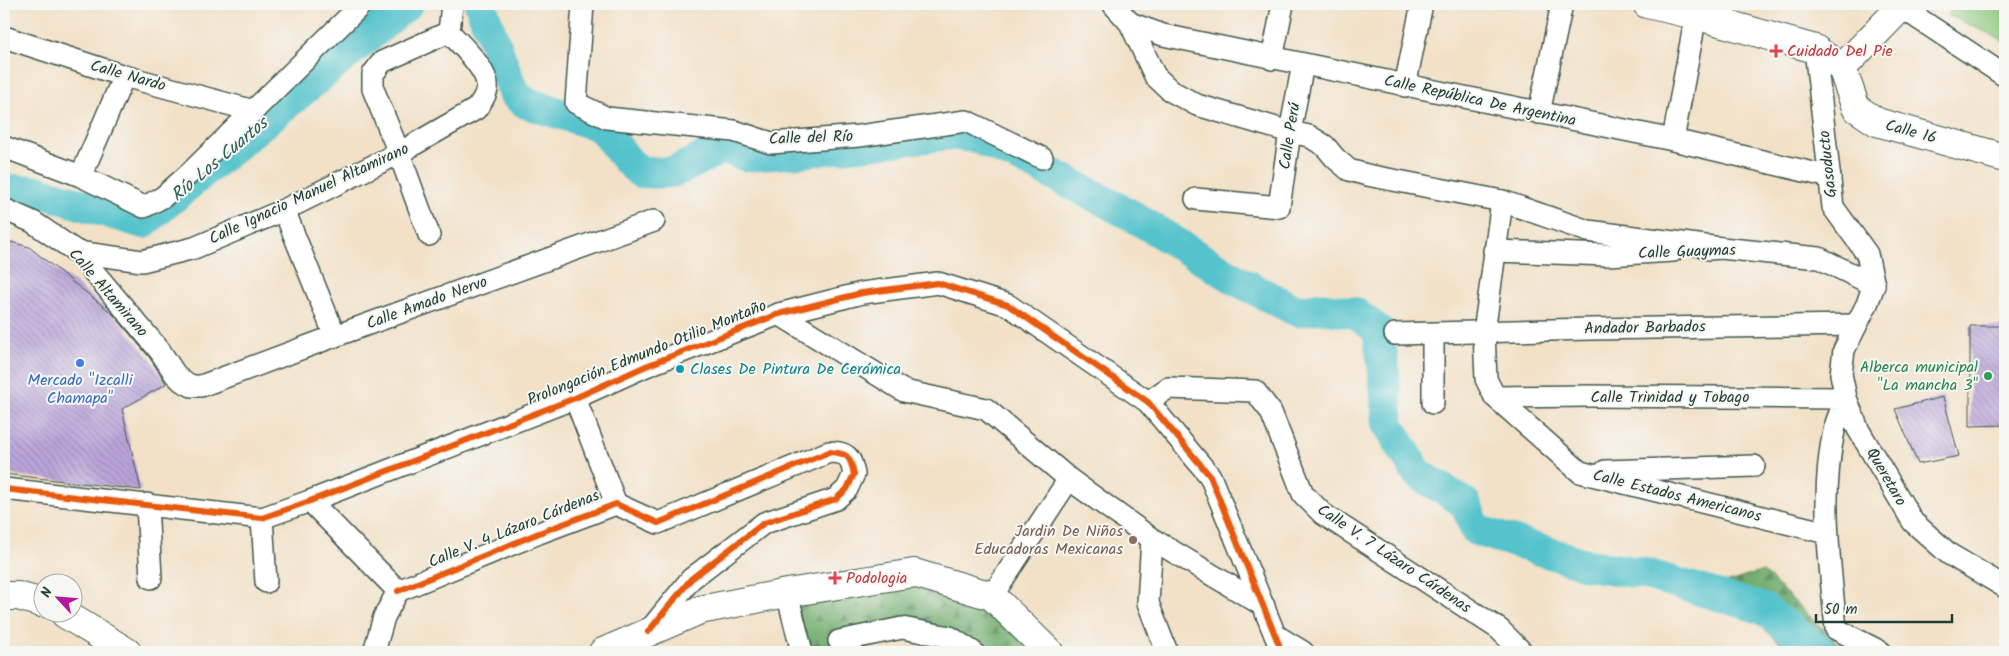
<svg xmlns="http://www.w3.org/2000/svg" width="2009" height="656" viewBox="0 0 2009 656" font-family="Kalam,sans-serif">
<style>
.grass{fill:#8cc87e;stroke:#568259}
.forest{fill:url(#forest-firs);stroke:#487450}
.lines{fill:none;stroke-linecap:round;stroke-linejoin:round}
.river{stroke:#55c3cc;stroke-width:32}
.building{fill:url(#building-back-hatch)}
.street-casing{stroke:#3f564a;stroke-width:24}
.secondary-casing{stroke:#3f564a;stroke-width:30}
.street{stroke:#fff;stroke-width:21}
.secondary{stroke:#fff;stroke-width:28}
.cycleway-casing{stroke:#f6f6f2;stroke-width:9}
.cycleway{stroke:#e8590c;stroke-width:6}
.health-dot{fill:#e0444e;stroke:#f6f6f2;stroke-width:2}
.shop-dot{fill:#3f7fe0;stroke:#f6f6f2;stroke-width:2}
.culture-dot{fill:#0f9aa8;stroke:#f6f6f2;stroke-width:2}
.leisure-dot{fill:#2e9e5b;stroke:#f6f6f2;stroke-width:2}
.education-dot{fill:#8d6e63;stroke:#f6f6f2;stroke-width:2}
.labels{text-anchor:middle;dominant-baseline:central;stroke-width:4;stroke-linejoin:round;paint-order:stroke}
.health-label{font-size:16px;fill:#be3a42;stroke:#f6f6f2;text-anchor:start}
.street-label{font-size:16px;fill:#1f3d34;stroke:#f6f6f2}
.leisure-label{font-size:16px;fill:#27864d;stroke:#f6f6f2;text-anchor:end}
.culture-label{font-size:16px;fill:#0d838f;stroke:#f6f6f2;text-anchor:start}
.shop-label{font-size:16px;fill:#366cbe;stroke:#f6f6f2}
.education-label{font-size:16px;fill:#785e54;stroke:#f6f6f2;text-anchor:end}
.water-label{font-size:18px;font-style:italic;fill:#2c5e5a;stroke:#f6f6f2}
</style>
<defs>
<pattern id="forest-firs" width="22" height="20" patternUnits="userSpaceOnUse" patternTransform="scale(1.25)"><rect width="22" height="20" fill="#71ac6d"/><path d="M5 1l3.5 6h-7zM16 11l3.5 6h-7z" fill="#5c8d5a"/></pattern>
<pattern id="building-back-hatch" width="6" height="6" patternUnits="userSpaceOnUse" patternTransform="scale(1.25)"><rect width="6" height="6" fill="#baa5da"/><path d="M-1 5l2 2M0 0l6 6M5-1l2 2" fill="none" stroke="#9788b2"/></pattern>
</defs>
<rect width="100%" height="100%" fill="#f6f6f2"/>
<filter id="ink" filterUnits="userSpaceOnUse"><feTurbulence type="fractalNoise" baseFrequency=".02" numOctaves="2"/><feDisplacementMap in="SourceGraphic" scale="10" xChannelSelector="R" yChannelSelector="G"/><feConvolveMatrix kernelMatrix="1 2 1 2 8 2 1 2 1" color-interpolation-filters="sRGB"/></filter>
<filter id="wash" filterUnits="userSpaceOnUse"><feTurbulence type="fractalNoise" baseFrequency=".0096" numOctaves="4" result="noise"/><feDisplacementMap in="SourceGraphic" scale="20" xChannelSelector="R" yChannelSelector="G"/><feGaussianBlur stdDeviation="1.12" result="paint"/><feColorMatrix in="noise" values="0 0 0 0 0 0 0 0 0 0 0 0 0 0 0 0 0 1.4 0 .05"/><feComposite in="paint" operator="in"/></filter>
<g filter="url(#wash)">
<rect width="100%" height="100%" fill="#f2e1c7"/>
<path class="grass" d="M1953 4H2005V41L1948 15Z"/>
<g class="forest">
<path d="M1763 571 1837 642 1854 652H1790L1716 586Z"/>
<path d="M910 575 985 608 1045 652H957L939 640 886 631 816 652H803L790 595Z"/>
</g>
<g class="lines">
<g class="river">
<path d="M480 4 514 94 526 103 600 126 627 160 640 172C650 172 662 174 671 172 690 167 706 154 724 148L747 156 799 152 950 134 975 137 1031 163 1131 215 1238 281 1297 311 1320 308 1355 313 1378 330 1384 372 1388 424 1417 473 1465 503 1476 530 1588 565 1646 574 1764 609 1821 652"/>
<path d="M4 190 37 191 143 223C230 148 320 78 407 4"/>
</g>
</g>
<g id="blocks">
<g class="building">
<path d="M4 240 29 247 113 314 150 358 165 382 166 384 122 409 141 490 4 474Z"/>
<path d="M1970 326H2005V425L1970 426Z"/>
<path d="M1943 397 1959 456 1918 464 1895 409Z"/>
</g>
</g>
</g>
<g filter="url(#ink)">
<use href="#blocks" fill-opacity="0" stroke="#3f564a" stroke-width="1"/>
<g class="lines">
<defs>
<g id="street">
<path d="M583 4 576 103 607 118 734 131 771 143 859 136 966 121 1042 158"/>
<path d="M1113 4 1130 23 1155 76 1171 91 1197 105 1290 132 1309 136 1325 146 1335 158 1349 170 1367 175 1502 201 1588 231 1721 248"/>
<path d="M1901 7 2005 76"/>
<path d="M1130 23 1163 35 1673 140 1830 177"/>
<path d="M449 32 452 4"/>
<path d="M4 37 124 76 254 111"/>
<path d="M1815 49 1833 207 1867 254 1874 285 1867 304 1844 350 1841 374 1846 398 1858 429 1913 522 1949 554 2005 587"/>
<path d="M1272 59 1283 4"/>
<path d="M1405 86 1422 4"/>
<path d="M1539 113 1562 4"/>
<path d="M1673 140 1698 4"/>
<path d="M4 147 81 176 144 207 163 197 190 173 362 4"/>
<path d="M81 176 124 76"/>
<path d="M1196 199 1279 207 1290 132 1303 64"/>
<path d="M1502 201 1484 333 1486 379 1495 397 1580 472 1827 533"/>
<path d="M4 209 33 222 77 252 160 351 175 374 182 381 192 386H201L335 336 654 221"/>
<path d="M284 210 335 336"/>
<path d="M429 235 399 153 373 89V74L382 62 449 32"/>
<path d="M1708 249 1721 248 1819 258 1874 285"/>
<path d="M1494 251 1607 255 1673 251"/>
<path d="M77 252 142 261 194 248 284 210 399 153 476 109C481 103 485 97 487 89 490 71 460 44 449 32"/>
<path d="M779 314 904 391 986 409 1069 479 1152 539 1264 606"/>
<path d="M1395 334 1591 329 1856 325"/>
<path d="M1433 334V403"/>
<path d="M1495 397 1590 396 1846 398C1842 409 1836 420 1834 431 1820 496 1830 563 1836 629L1881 652"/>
<path d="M575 398 616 504"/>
<path d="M1148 402 1168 388 1255 391 1271 412 1303 494 1323 514 1499 629 1522 652"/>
<path d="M1605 471 1754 466"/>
<path d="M4 489 262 518 310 501 575 398 646 366 779 314 862 293 938 283 1008 305 1148 402 1210 476 1282 652"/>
<path d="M310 501 398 591"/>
<path d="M147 504 151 578"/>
<path d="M262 518 266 582"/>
<path d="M1152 539 1148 603 1167 652"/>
<path d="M398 591 539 533 616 504 658 523 829 452C848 453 850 456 854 474L847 489 836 499 764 523 691 579 648 632"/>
<path d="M787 593 802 652"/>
<path d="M992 596 1069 479"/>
<path d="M1275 635 1303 652"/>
<path d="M839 641 902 628 950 637 973 652"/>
<path d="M374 652 384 617 398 591"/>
</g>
<g id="secondary">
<path d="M1647 4 1695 15 1815 49 1842 68"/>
<path d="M1842 68 1856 108 1877 122 2005 158"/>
<path d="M1842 68 1901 7 1899 4"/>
<path d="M4 596H18L42 603"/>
<path d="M65 614 127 652"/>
<path d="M603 652 700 610 787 593 914 573 992 596 1049 652"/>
</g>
</defs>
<use href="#street" class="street-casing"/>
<use href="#secondary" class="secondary-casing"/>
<use href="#street" class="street"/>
<use href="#secondary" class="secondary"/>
<defs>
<g id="cycleway">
<path d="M4 489 262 518 310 501 575 398 646 366 779 314 862 293 938 283 1008 305 1148 402 1210 476 1282 652"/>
<path d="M398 591 539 533 616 504 658 523 829 452C848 453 850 456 854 474L847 489 836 499 764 523 691 579 648 632"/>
</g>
</defs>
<use href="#cycleway" class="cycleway-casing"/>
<use href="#cycleway" class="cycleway"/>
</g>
</g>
<g class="health-dot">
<path d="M1773.5 43.5h5v5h5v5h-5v5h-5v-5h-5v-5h5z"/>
<path d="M832.5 570.5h5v5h5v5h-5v5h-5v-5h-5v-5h5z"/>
</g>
<circle class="shop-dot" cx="80" cy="363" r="5"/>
<circle class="culture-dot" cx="680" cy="369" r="5"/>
<circle class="leisure-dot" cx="1988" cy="376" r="5"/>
<circle class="education-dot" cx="1133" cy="540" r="5"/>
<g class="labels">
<g class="health-label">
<text x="1787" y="51">Cuidado Del Pie</text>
<text x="846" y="578">Podologia</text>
</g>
<g class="street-label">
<text transform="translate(128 76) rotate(16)">Calle Nardo</text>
<text transform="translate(1480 101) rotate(12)">Calle República De Argentina</text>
<text transform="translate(1911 132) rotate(15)">Calle 16</text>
<text transform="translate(1290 136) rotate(-81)">Calle Perú</text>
<text transform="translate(811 138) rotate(-2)">Calle del Río</text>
<text transform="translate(1828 164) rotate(-96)">Gasoducto</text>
<text transform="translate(309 194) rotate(-25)">Calle Ignacio Manuel Altamirano</text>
<text transform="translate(1687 252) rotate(-2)">Calle Guaymas</text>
<text transform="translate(108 293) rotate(49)">Calle Altamirano</text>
<text transform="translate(427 303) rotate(-20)">Calle Amado Nervo</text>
<text transform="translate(1645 328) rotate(-1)">Andador Barbados</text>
<text transform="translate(647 353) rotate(-22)">Prolongación Edmundo Otilio Montaño</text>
<text x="1670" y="397">Calle Trinidad y Tobago</text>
<text transform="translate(1886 477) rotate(60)">Queretaro</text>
<text transform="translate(1677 496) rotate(14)">Calle Estados Americanos</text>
<text transform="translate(514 529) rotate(-22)">Calle V. 4 Lázaro Cárdenas</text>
<text transform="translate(1394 559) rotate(34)">Calle V. 7 Lázaro Cárdenas</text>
</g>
<g class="leisure-label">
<text x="1978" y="367">Alberca municipal<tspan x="1978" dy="18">"La mancha 3"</tspan></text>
</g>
<g class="culture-label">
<text x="690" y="369">Clases De Pintura De Cerámica</text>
</g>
<g class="shop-label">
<text x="80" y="380">Mercado "Izcalli<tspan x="80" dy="18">Chamapa"</tspan></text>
</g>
<g class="education-label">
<text x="1123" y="531">Jardin De Niños<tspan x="1123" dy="18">Educadoras Mexicanas</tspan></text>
</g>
<g class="water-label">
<text transform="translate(220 160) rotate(-40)">Río Los Cuartos</text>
</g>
</g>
<rect width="2009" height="656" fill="none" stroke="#f6f6f2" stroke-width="20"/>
<g transform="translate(58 598) rotate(296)"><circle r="24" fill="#f6f6f2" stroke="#a0aca6"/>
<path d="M0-4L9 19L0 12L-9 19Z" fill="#b5179e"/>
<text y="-8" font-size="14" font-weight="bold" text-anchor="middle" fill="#1f3d34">N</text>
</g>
<path d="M1816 614v8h136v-8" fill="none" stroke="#1f3d34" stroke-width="2.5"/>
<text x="1824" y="614" font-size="15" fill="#1f3d34" stroke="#f6f6f2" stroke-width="4" paint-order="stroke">50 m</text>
</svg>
